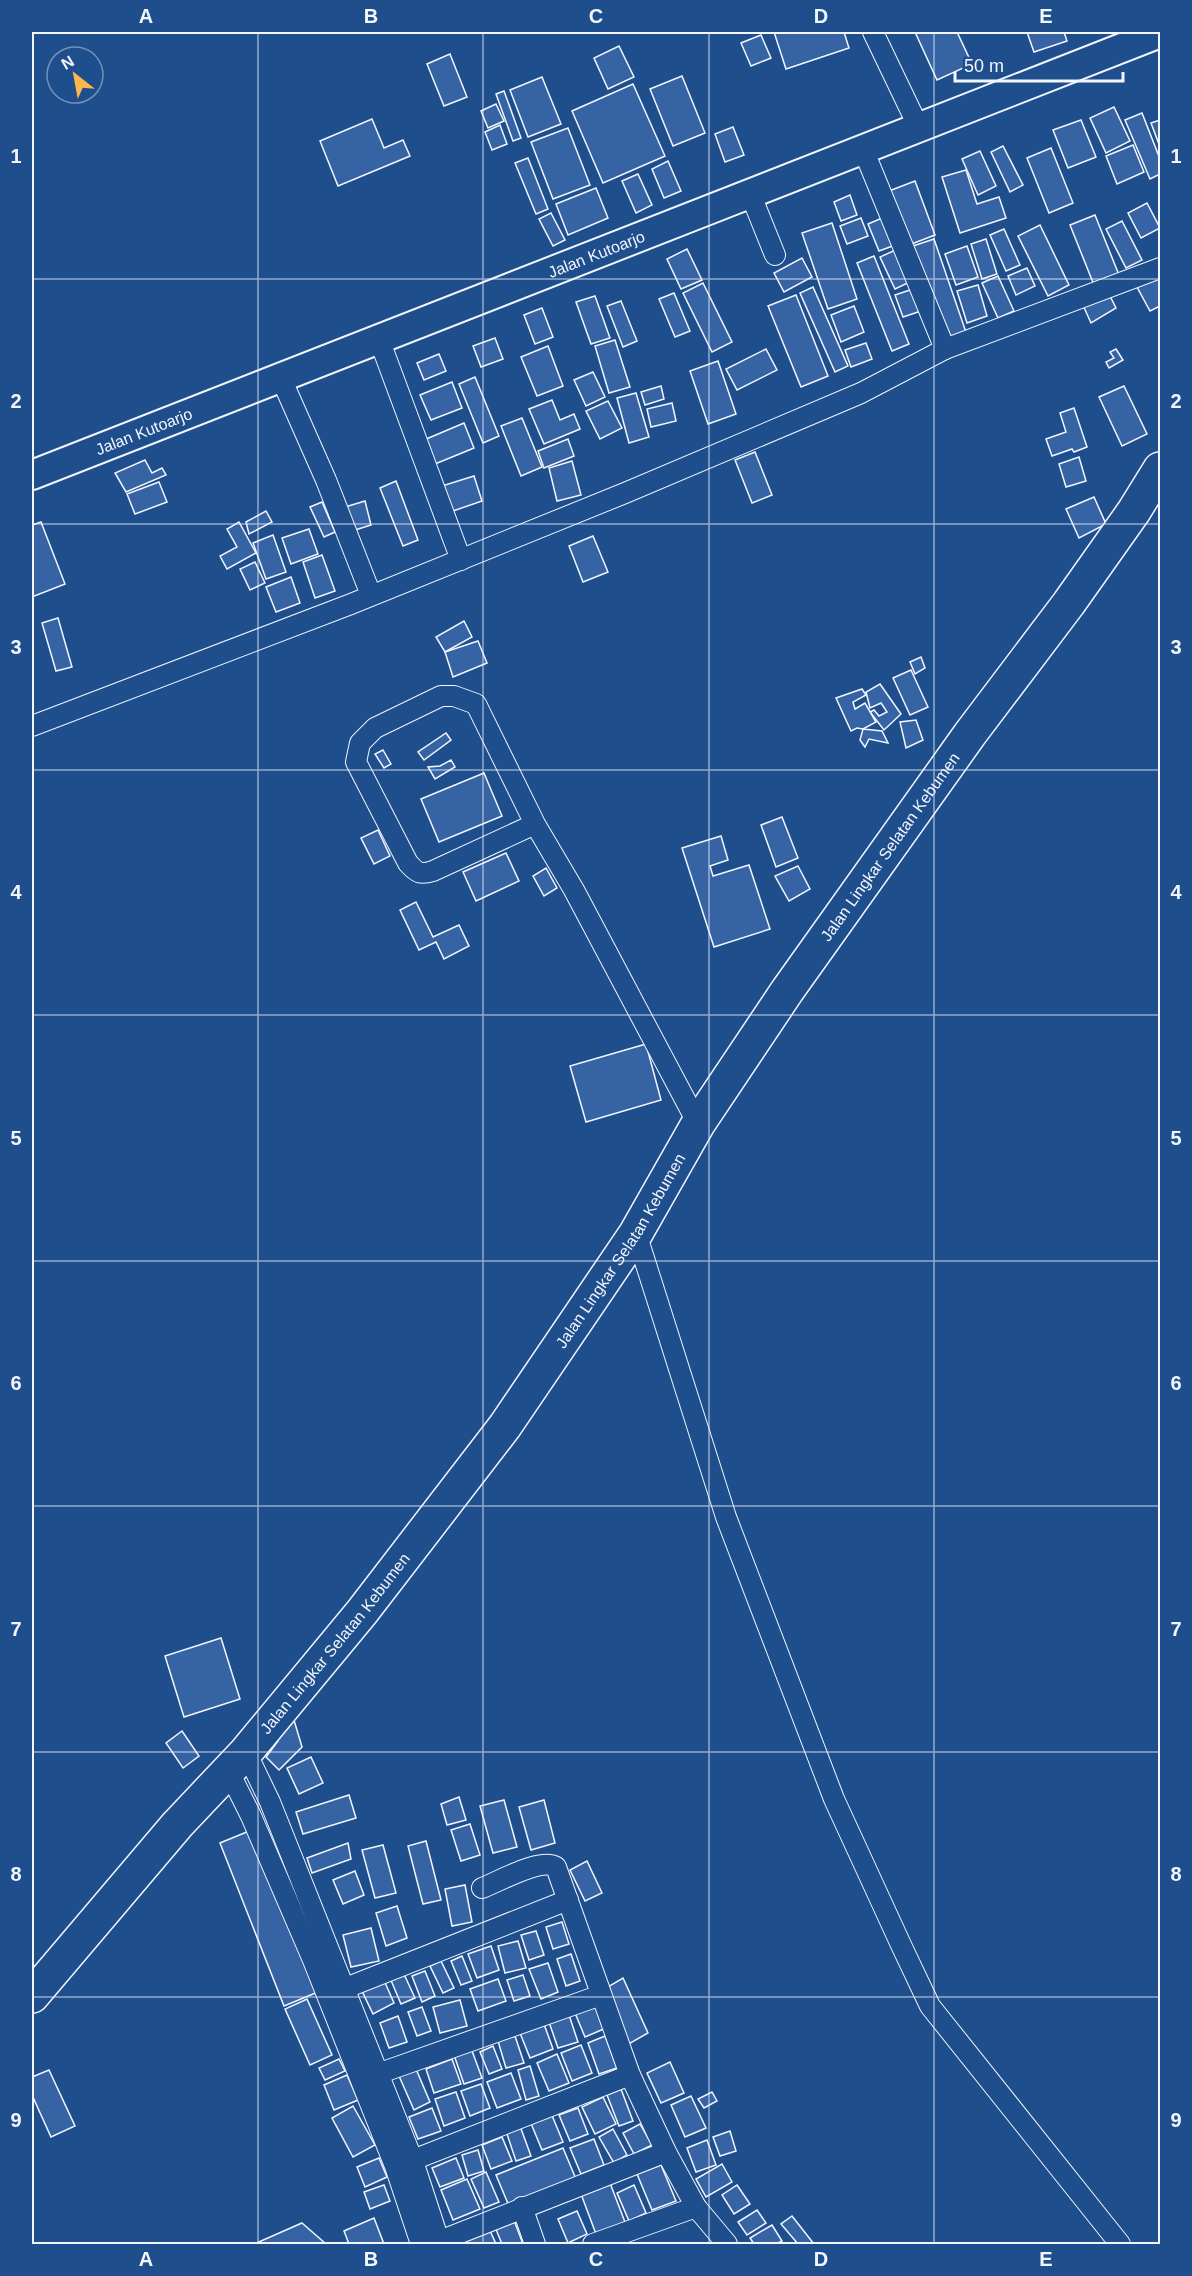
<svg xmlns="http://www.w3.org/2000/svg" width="1192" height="2276" viewBox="0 0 1192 2276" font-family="Helvetica,sans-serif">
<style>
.building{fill:#3563a3;stroke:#f2f6ff;stroke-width:1.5}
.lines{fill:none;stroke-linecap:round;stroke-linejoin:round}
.street-casing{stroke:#f2f6ff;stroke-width:22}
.secondary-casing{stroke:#f2f6ff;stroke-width:32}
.highway-casing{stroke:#f2f6ff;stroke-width:36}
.street{stroke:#1f4e8c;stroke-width:20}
.secondary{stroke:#1f4e8c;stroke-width:28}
.highway{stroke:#1f4e8c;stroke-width:33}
.grid{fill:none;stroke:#f2f6ff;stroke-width:1.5;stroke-opacity:0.55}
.labels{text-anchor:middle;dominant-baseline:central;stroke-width:4.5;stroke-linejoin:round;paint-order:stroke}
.street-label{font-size:16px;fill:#f2f6ff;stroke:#1f4e8c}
.neatline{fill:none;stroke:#f2f6ff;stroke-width:2}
.grid-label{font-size:20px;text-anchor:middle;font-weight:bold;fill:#f2f6ff}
</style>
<rect width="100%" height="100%" fill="#1f4e8c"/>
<g class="building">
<path d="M774 32H844L849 48 786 69Z"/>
<path d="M915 32H957L972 64 937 80Z"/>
<path d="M1027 32H1064L1067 41 1034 52Z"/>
<path d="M761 35 771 58 751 66 741 43Z"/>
<path d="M619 46 634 77 608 89 594 58Z"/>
<path d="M450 54 467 97 444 106 427 64Z"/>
<path d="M682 76 705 133 673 146 650 89Z"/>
<path d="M542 77 561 124 528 137 510 90Z"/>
<path d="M633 84 665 156 603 183 572 111Z"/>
<path d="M504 91 521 138 513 141 496 94Z"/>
<path d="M496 104 504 121 488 128 481 111Z"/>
<path d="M1114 107 1130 141 1106 153 1090 118Z"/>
<path d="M1142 113 1160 159V174L1150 179 1125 120Z"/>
<path d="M372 119 384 148 403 140 410 156 338 186 320 141Z"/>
<path d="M1081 120 1096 157 1068 168 1053 130Z"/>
<path d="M1160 120V147L1151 123Z"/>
<path d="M500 125 507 144 492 150 485 132Z"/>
<path d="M733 127 744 155 725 162 715 134Z"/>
<path d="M568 128 590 185 553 199 531 142Z"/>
<path d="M1133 145 1144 172 1117 184 1106 156Z"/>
<path d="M1003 146 1023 185 1010 192 991 152Z"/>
<path d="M1051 148 1073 203 1049 213 1027 158Z"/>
<path d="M980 151 996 186 978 195 962 159Z"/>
<path d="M528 158 548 209 536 214 515 163Z"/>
<path d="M668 161 681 191 664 198 652 169Z"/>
<path d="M966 170 977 204 999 197 1006 218 960 233 942 177Z"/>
<path d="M638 174 652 205 636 213 622 181Z"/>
<path d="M915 181 935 235 909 245 889 191Z"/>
<path d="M596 188 608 218 568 235 556 204Z"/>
<path d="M850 195 857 215 841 221 834 202Z"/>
<path d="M1147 203 1160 228 1141 238 1128 213Z"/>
<path d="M551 213 565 240 553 246 539 219Z"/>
<path d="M1095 215 1121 280 1096 290 1070 225Z"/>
<path d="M887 216 898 244 879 251 868 224Z"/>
<path d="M861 218 868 236 847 244 840 226Z"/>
<path d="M1122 221 1142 260 1126 268 1106 229Z"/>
<path d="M832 223 857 299 828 309 802 233Z"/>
<path d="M1040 225 1069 285 1048 296 1018 236Z"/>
<path d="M1004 229 1020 265 1006 271 990 235Z"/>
<path d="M934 239 968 338 947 345 913 246Z"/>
<path d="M986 239 997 274 982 279 971 244Z"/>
<path d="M967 246 978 277 956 285 945 254Z"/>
<path d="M900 248 914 280 895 289 880 257Z"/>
<path d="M687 249 702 280 681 289 667 259Z"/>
<path d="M874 256 909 344 892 351 857 263Z"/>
<path d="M802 258 812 277 784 292 774 273Z"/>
<path d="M1027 268 1035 286 1016 295 1008 276Z"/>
<path d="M998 276 1014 311 998 318 982 283Z"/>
<path d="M1160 276V306L1150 311 1137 287Z"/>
<path d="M703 283 732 342 712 352 683 293Z"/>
<path d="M978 285 987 316 967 323 957 291Z"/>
<path d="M813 287 848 366 835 372 800 293Z"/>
<path d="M916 288 924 310 903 317 895 295Z"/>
<path d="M1108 292 1116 308 1091 323 1082 303Z"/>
<path d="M674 293 690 331 675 337 659 299Z"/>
<path d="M796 295 828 376 801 387 768 306Z"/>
<path d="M595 296 610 338 591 344 576 302Z"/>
<path d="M621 301 637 341 623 347 607 306Z"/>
<path d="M854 306 864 332 841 342 831 315Z"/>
<path d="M542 308 553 337 535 344 524 315Z"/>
<path d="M495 338 503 359 481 367 473 346Z"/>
<path d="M615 340 630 387 609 393 595 346Z"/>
<path d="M866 343 872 359 851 367 845 350Z"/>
<path d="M548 346 563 386 537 396 521 357Z"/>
<path d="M766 349 777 370 737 390 726 369Z"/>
<path d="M1116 349 1123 360 1109 368 1106 362 1114 358 1110 352Z"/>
<path d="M439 354 446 371 424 380 417 363Z"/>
<path d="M718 361 736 414 708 424 690 371Z"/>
<path d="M593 372 605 397 586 406 574 380Z"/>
<path d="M475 377 499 436 483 443 459 384Z"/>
<path d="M452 382 462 408 431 420 420 395Z"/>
<path d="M661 386 664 399 645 405 641 392Z"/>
<path d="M1124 386 1147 434 1122 446 1099 397Z"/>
<path d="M636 393 649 437 629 443 617 398Z"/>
<path d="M552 400 560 420 574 414 580 429 544 444 529 409Z"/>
<path d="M608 401 622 428 600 439 586 411Z"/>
<path d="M672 403 676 421 651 427 647 409Z"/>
<path d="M1074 408 1087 447 1074 452 1072 449 1052 456 1046 439 1066 432 1060 413Z"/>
<path d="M522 418 542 467 521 476 501 426Z"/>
<path d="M464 423 474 448 435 464 424 440Z"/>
<path d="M568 439 574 456 544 468 538 451Z"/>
<path d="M755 452 772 495 752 503 735 460Z"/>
<path d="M1079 457 1086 481 1066 487 1059 464Z"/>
<path d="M145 460 152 473 162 468 166 475 126 492 115 473Z"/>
<path d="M572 461 581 495 557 501 549 468Z"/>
<path d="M474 476 482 501 450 512 442 486Z"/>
<path d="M396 481 418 540 403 546 380 488Z"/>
<path d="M159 482 167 502 135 514 127 494Z"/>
<path d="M1094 497 1106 524 1079 538 1066 509Z"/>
<path d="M365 501 371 525 352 531 345 507Z"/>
<path d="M322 502 335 532 324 537 310 507Z"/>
<path d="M266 511 272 522 249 534 246 522Z"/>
<path d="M41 522 65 584 32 597V525Z"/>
<path d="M239 522 256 553 227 569 220 556 237 547 227 529Z"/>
<path d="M309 529 318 554 291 564 282 538Z"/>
<path d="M273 535 286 572 266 579 253 543Z"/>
<path d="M593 536 608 572 583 582 569 546Z"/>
<path d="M322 555 335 591 315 598 303 562Z"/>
<path d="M255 562 265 583 250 590 240 569Z"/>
<path d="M291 577 300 603 276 612 266 587Z"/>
<path d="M58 618 72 667 56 671 42 623Z"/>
<path d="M464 621 472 637 445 652 436 637Z"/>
<path d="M478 641 487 663 453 677 445 652Z"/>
<path d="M921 657 925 668 915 674 910 662Z"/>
<path d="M911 670 928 707 910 715 893 678Z"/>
<path d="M880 684 901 714 884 730 870 712 874 710 879 716 887 712 881 703 870 708 866 692Z"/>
<path d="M862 689 866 695 853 702 855 709 865 703 876 722 863 729 857 728 851 731 836 698Z"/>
<path d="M916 720 923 740 906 748 900 722Z"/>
<path d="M863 729 882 731 888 743 869 739 865 747 860 740Z"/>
<path d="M446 733 451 740 424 760 418 752Z"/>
<path d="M383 750 391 764 384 768 375 754Z"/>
<path d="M451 760 455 767 435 779 428 767 440 766Z"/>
<path d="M484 773 502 816 439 842 421 799Z"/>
<path d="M782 817 798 858 776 867 761 825Z"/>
<path d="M378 830 390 856 374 864 361 838Z"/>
<path d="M721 836 728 860 710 866 713 876 749 865 770 929 714 947 682 848Z"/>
<path d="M506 853 519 881 476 901 463 872Z"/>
<path d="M798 866 810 889 789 901 775 876Z"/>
<path d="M546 868 557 888 544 896 533 876Z"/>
<path d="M416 902 433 937 459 925 469 946 444 959 436 942 419 950 400 910Z"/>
<path d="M646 1044 661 1100 586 1122 570 1066Z"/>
<path d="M221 1638 240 1699 184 1717 165 1656Z"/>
<path d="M291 1710 302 1747 279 1770 266 1757 278 1741 269 1730Z"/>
<path d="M182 1731 199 1756 183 1768 166 1743Z"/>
<path d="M311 1757 323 1783 299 1794 287 1768Z"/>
<path d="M349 1795 356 1818 303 1834 296 1812Z"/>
<path d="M459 1797 466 1820 447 1825 441 1804Z"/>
<path d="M504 1800 517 1847 493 1853 480 1806Z"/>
<path d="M544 1800 555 1843 531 1850 519 1807Z"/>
<path d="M470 1824 480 1855 461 1861 451 1830Z"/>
<path d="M254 1829 318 1992 284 2006 220 1843Z"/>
<path d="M426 1841 441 1900 423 1904 408 1846Z"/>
<path d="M348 1843 351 1859 312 1873 307 1858Z"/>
<path d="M383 1845 396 1893 375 1898 362 1850Z"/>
<path d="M587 1861 602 1893 585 1901 570 1870Z"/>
<path d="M355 1871 364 1895 343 1904 333 1880Z"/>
<path d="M465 1885 472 1922 452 1926 445 1889Z"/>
<path d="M397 1906 407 1938 386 1946 376 1913Z"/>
<path d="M562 1922 569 1944 553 1949 546 1927Z"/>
<path d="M371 1928 379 1961 351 1967 343 1935Z"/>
<path d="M536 1931 544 1955 529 1960 521 1935Z"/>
<path d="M518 1941 526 1968 505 1973 498 1946Z"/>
<path d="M491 1946 499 1970 477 1978 468 1954Z"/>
<path d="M571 1954 580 1981 566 1986 557 1959Z"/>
<path d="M462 1956 472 1981 461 1985 451 1961Z"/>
<path d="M441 1961 454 1988 443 1993 430 1966Z"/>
<path d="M548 1963 558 1992 541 1999 529 1969Z"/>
<path d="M425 1971 435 1996 422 2002 412 1976Z"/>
<path d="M403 1972 415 1998 401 2004 390 1978Z"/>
<path d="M523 1975 530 1996 514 2001 507 1980Z"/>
<path d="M383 1978 394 2003 373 2014 361 1989Z"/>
<path d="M623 1978 648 2033 627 2045 606 1988Z"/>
<path d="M498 1979 506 2001 478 2011 470 1989Z"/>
<path d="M307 1999 332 2055 310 2065 285 2009Z"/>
<path d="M460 2000 467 2026 440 2033 433 2007Z"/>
<path d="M596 2005 606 2028 585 2037 575 2013Z"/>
<path d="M422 2007 431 2031 417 2036 408 2012Z"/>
<path d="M569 2015 578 2042 558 2048 549 2022Z"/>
<path d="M398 2016 407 2042 389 2048 380 2023Z"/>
<path d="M544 2024 553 2049 530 2058 520 2033Z"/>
<path d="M515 2036 524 2063 506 2068 498 2041Z"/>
<path d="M605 2036 617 2068 599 2074 588 2043Z"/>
<path d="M581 2045 592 2073 572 2081 561 2053Z"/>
<path d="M493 2046 502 2069 489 2074 480 2052Z"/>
<path d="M471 2048 482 2078 464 2084 454 2055Z"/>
<path d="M557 2054 569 2083 549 2091 537 2063Z"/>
<path d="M339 2059 345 2071 325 2080 319 2068Z"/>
<path d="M452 2059 461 2084 434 2093 426 2069Z"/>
<path d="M670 2062 684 2093 661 2103 647 2073Z"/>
<path d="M530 2066 539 2096 526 2100 518 2070Z"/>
<path d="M416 2069 430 2102 414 2110 399 2076Z"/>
<path d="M49 2070 75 2126 51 2137 32 2095V2077Z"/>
<path d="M511 2073 521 2099 497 2108 487 2082Z"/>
<path d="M347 2075 358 2100 334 2110 324 2085Z"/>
<path d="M481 2084 490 2108 470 2116 461 2091Z"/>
<path d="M621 2089 633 2121 619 2126 607 2095Z"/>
<path d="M456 2092 465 2118 444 2126 435 2099Z"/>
<path d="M712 2092 717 2101 704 2108 698 2099Z"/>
<path d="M691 2096 706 2128 685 2137 671 2105Z"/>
<path d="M603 2097 616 2124 595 2134 582 2107Z"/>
<path d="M353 2106 375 2145 353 2157 332 2118Z"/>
<path d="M432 2108 441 2131 418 2139 409 2117Z"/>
<path d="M578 2108 588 2134 570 2141 559 2115Z"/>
<path d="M551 2113 563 2142 542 2150 530 2121Z"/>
<path d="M640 2124 652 2145 634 2154 623 2133Z"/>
<path d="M520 2126 531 2156 516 2161 506 2131Z"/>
<path d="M613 2129 627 2155 614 2163 599 2137Z"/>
<path d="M730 2131 736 2151 720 2156 713 2137Z"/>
<path d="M502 2137 512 2161 491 2169 482 2145Z"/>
<path d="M594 2139 604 2165 581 2174 570 2148Z"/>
<path d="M707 2140 716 2165 696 2172 687 2148Z"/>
<path d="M563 2148 576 2179 509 2206 496 2175Z"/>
<path d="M478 2150 484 2171 468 2176 462 2155Z"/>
<path d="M379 2158 387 2177 365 2187 357 2167Z"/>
<path d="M456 2158 464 2178 440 2187 432 2168Z"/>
<path d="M722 2164 732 2182 706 2197 696 2179Z"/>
<path d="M661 2165 676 2201 652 2210 637 2174Z"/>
<path d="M486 2172 499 2202 484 2208 471 2179Z"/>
<path d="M467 2179 480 2209 453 2220 441 2190Z"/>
<path d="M610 2183 625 2222 596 2234 581 2194Z"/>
<path d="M384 2185 390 2201 370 2209 364 2192Z"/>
<path d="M634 2185 646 2213 629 2221 617 2193Z"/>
<path d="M737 2185 750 2204 734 2214 722 2195Z"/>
<path d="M757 2210 766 2223 747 2235 738 2222Z"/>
<path d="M577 2211 587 2234 568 2243 558 2219Z"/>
<path d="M512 2215 523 2244H502L493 2222Z"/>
<path d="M792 2216 814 2244H798L781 2224Z"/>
<path d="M374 2218 384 2244H349L344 2231Z"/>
<path d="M302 2223 326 2244H254Z"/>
<path d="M487 2224 496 2244H464L460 2235Z"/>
<path d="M772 2225 782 2241 776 2244H754L750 2238Z"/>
</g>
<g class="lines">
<defs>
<g id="street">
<path d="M873 32 919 128"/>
<path d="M863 149 945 349"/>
<path d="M750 193 775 255"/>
<path d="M379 339 461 560"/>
<path d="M280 376 326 480 371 595"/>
<path d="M32 726 351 604 625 493 861 393 945 349 1160 268"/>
<path d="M535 824 433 871C420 875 417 873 408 863L356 762 360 743 375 728 441 696H454L476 704 535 824 574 890 698 1124"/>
<path d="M636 1233 726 1517 834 1799 902 1947 930 2006 1120 2244"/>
<path d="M246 1752 270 1802 413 2161 440 2244"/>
<path d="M228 1770 251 1816 313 1960 395 2166 421 2244"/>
<path d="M482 1888C498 1882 541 1857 556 1867L630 2075 666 2152 696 2207 727 2244"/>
<path d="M333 1993 568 1900"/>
<path d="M366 2078 601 1995"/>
<path d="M400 2165 630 2075"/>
<path d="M522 2207 535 2244"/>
<path d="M432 2244 666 2152"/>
<path d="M593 2244 696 2207"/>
</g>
<g id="secondary">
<path id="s1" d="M32 475 1160 33"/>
</g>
<g id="highway">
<path id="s2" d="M32 1996 177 1825 246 1752 362 1612 505 1426 636 1233 698 1124 787 991 970 734 1069 603 1134 511 1160 469"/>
</g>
</defs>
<use href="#street" class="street-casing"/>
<use href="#secondary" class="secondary-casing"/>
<use href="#highway" class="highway-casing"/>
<use href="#street" class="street"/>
<use href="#secondary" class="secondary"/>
<use href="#highway" class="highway"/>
</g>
<path class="grid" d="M258 32V2244M483 32V2244M709 32V2244M934 32V2244M32 279H1160M32 524H1160M32 770H1160M32 1015H1160M32 1261H1160M32 1506H1160M32 1752H1160M32 1997H1160"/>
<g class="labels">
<g class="street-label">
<text stroke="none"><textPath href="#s1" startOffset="606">Jalan Kutoarjo</textPath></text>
<text stroke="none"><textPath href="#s1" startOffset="120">Jalan Kutoarjo</textPath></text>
<text stroke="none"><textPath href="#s2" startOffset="1437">Jalan Lingkar Selatan Kebumen</textPath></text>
<text stroke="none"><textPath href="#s2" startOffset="951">Jalan Lingkar Selatan Kebumen</textPath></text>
<text stroke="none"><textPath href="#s2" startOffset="465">Jalan Lingkar Selatan Kebumen</textPath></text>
</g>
</g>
<rect width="1192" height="2276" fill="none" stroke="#1f4e8c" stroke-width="66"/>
<g transform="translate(75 75) rotate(329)"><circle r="28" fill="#1f4e8c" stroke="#7391ba" stroke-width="1.5"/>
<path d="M0-4.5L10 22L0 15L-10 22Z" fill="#ffb74d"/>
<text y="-9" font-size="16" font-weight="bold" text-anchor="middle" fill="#f2f6ff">N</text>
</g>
<path d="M955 72v9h168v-9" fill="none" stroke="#f2f6ff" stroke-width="3"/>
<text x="964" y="72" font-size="18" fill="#f2f6ff" stroke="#1f4e8c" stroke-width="4.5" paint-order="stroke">50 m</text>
<rect x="33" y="33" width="1126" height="2210" class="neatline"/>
<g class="grid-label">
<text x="146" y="23">A</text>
<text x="371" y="23">B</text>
<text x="596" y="23">C</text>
<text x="821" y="23">D</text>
<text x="1046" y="23">E</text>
<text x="16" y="163">1</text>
<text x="1176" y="163">1</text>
<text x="16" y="408">2</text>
<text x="1176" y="408">2</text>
<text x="16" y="654">3</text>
<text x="1176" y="654">3</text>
<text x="16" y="899">4</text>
<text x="1176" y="899">4</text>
<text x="16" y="1145">5</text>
<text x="1176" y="1145">5</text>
<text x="16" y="1390">6</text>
<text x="1176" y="1390">6</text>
<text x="16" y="1636">7</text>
<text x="1176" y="1636">7</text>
<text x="16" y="1881">8</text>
<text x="1176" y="1881">8</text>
<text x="16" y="2127">9</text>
<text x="1176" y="2127">9</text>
<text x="146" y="2266">A</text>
<text x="371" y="2266">B</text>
<text x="596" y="2266">C</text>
<text x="821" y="2266">D</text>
<text x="1046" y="2266">E</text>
</g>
</svg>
